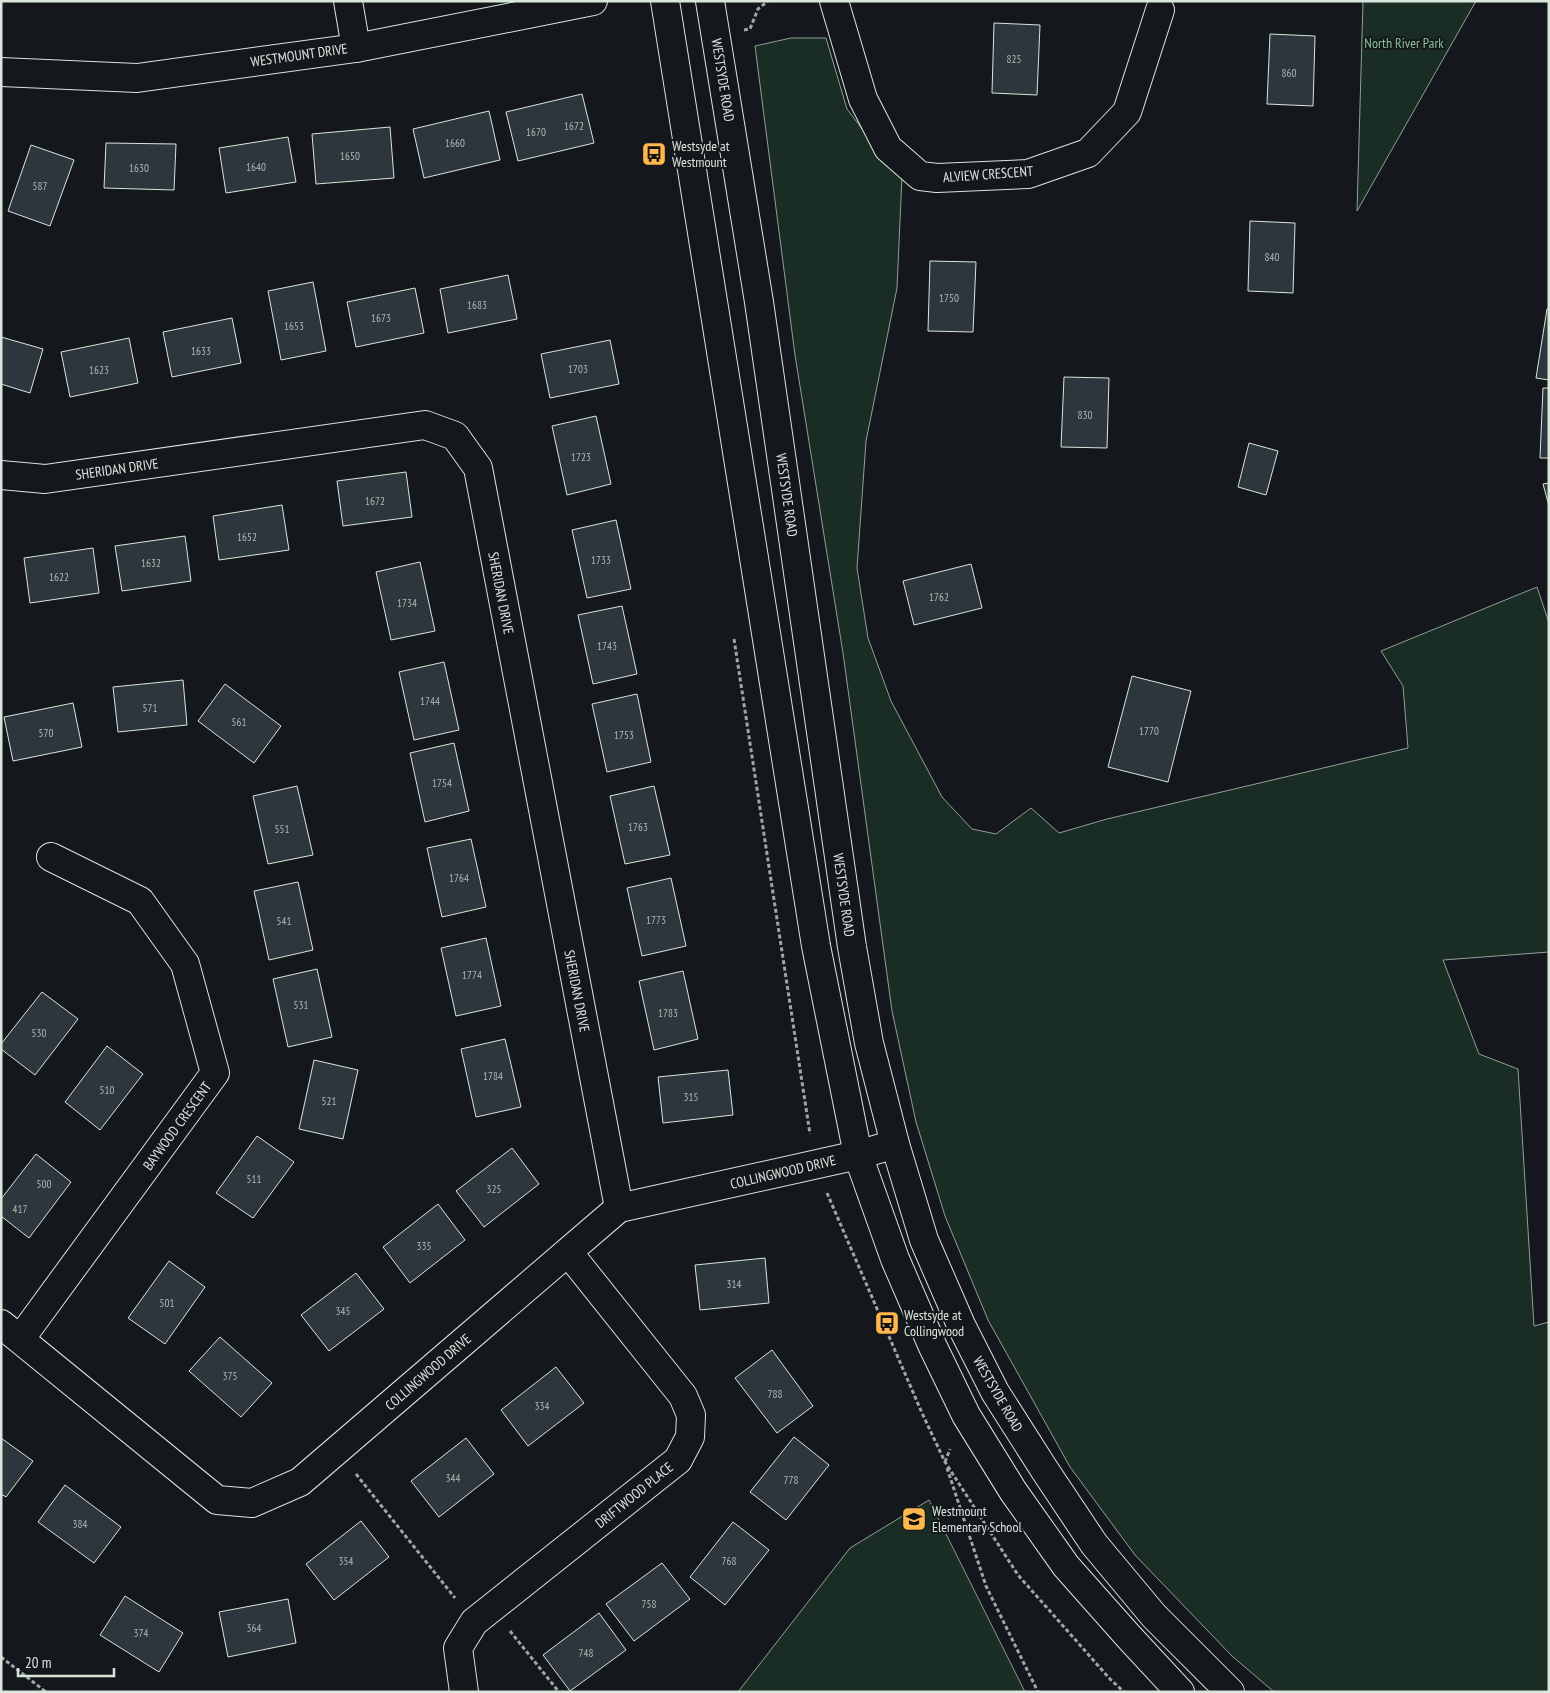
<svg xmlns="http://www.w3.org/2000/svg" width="1550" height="1693" viewBox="0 0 1550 1693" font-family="'PT Sans Narrow',sans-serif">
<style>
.green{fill:#1a2d24;stroke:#939e99}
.building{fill:#2c363c;stroke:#d8e6dc}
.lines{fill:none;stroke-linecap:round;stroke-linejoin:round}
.street-casing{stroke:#d8e6dc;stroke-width:30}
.secondary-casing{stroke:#d8e6dc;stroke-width:30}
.path{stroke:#9da8a2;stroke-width:3;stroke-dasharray:4 2.5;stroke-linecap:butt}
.street{stroke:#14181c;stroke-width:28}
.secondary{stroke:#14181c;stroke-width:28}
.labels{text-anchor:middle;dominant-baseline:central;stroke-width:4;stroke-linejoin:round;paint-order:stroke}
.number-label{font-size:11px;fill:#adbab4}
.park-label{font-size:14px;fill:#8ac095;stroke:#14181c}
.street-label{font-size:14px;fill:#d8e6dc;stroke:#14181c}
.poi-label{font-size:14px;fill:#d8e6dc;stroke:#14181c;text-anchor:start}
</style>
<rect width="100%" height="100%" fill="#14181c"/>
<g class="green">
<path d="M1363 1H1476L1357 211Z"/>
<path d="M791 38H826L847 109 888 163 902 176 897 288 866 441 857 568 868 638 891 701 942 797 972 829 996 834 1031 808 1059 833 1107 819 1408 748 1403 686 1381 651 1537 587 1549 623V952L1443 960 1479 1054 1518 1069 1534 1326 1549 1322V1692H1274L1232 1656 1135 1555 1070 1467 988 1320 945 1216 916 1122 892 1011 843 653 795 355 755 46Z"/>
<path d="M929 1500 1025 1692H738L850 1548Z"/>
</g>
<g class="building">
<path d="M994 23 1040 25 1037 95 992 93Z"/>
<path d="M1270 34 1315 36 1313 106 1267 104Z"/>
<path d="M582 94 594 143 518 161 506 112Z"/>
<path d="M489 111 500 160 424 178 413 129Z"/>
<path d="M390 127 394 178 316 184 312 134Z"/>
<path d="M288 137 296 182 226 193 219 148Z"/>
<path d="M106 143 176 144 174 190 104 188Z"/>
<path d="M31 145 74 160 50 226 8 211Z"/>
<path d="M1250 221 1295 223 1293 293 1248 291Z"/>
<path d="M930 261 976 262 973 332 928 331Z"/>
<path d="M508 275 517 319 448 333 440 289Z"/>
<path d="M313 282 326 351 281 360 268 291Z"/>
<path d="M415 288 424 333 356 347 347 302Z"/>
<path d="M1547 309H1549V380L1536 378Z"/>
<path d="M232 318 241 363 172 377 163 332Z"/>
<path d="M1 337 43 349 30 393 1 384Z"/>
<path d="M129 338 138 383 70 397 61 352Z"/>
<path d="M610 340 619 384 550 398 541 354Z"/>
<path d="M1064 377 1109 378 1107 448 1061 447Z"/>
<path d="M1543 388H1549V458H1540Z"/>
<path d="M596 416 611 484 567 495 552 426Z"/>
<path d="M1249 443 1278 451 1266 495 1238 487Z"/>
<path d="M406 472 412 517 343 526 337 481Z"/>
<path d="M1549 483V506L1543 484Z"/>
<path d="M282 505 289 550 219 560 213 516Z"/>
<path d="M616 520 631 589 587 598 572 530Z"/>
<path d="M185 536 191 581 122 591 115 546Z"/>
<path d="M93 548 99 593 30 603 24 558Z"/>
<path d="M420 562 435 631 391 640 376 572Z"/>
<path d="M971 564 982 608 914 625 903 581Z"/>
<path d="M622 606 637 674 593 684 578 615Z"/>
<path d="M444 662 459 730 414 740 399 672Z"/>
<path d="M1132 676 1191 691 1168 782 1108 767Z"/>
<path d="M183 680 187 725 118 732 113 687Z"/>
<path d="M225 684 281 726 254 763 198 721Z"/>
<path d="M637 694 651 762 607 772 592 704Z"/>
<path d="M73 703 82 747 13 761 4 717Z"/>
<path d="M454 743 469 811 425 822 410 753Z"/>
<path d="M297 786 313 855 268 864 253 796Z"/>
<path d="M654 786 670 855 625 864 610 796Z"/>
<path d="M471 839 486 907 442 917 427 848Z"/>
<path d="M671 878 686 946 642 956 627 888Z"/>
<path d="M298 882 313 950 269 960 254 891Z"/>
<path d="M486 938 501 1006 456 1016 441 948Z"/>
<path d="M317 969 332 1037 288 1047 273 979Z"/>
<path d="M683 971 698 1039 654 1050 639 981Z"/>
<path d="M42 992 78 1019 35 1075 1 1049V1044Z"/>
<path d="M505 1039 521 1107 476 1117 461 1049Z"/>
<path d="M107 1046 143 1074 100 1130 65 1102Z"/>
<path d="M314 1060 358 1070 343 1139 299 1129Z"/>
<path d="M728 1070 733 1115 663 1123 658 1077Z"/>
<path d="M257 1136 294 1162 253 1218 216 1193Z"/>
<path d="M512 1148 539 1184 484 1227 456 1191Z"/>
<path d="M36 1154 71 1182 29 1238 1 1216V1199Z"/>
<path d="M438 1204 465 1240 410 1283 383 1247Z"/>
<path d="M765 1258 769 1303 700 1310 695 1265Z"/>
<path d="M169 1261 205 1287 165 1344 128 1318Z"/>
<path d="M356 1273 384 1309 329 1351 301 1315Z"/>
<path d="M220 1337 272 1383 241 1417 189 1371Z"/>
<path d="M772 1350 813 1406 777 1433 735 1378Z"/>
<path d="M556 1367 584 1403 528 1446 501 1410Z"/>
<path d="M794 1437 829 1465 786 1520 750 1492Z"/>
<path d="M1 1438 33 1461 6 1497 1 1494Z"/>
<path d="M466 1438 494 1474 439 1517 411 1481Z"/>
<path d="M65 1485 121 1527 94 1563 38 1522Z"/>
<path d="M361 1521 389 1557 334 1600 306 1564Z"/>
<path d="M733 1522 769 1550 725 1605 690 1577Z"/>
<path d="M662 1563 690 1599 634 1641 606 1604Z"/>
<path d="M125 1596 183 1633 159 1672 100 1635Z"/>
<path d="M288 1599 296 1643 228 1657 219 1612Z"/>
<path d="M599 1613 626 1650 570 1691 543 1655Z"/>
</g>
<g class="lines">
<defs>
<g id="street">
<path d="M348 1 356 48"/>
<path d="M834 1 863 99 888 148 920 176 937 178 1028 174 1088 153 1127 112 1160 10"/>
<path d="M1 72 137 78 356 48 593 1"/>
<path d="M1 475 45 479 425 425 455 436 478 468 619 1208"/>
<path d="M1 1324 217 1500 252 1503 300 1482 619 1208 858 1155 895 1144"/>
<path d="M21 1338 215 1073 185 964 140 901 51 857"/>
<path d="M464 1692 458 1648 474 1622 678 1460 690 1437 691 1415 683 1396 568 1252"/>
</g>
<g id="secondary">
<path d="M665 1 816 946 858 1155 895 1259 933 1347 966 1415 1013 1491 1066 1566 1129 1637 1180 1692"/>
<path d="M710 1 759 302 852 947 869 1043 895 1144 924 1240 961 1325 995 1392 1044 1469 1094 1544 1154 1616 1230 1692"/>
</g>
</defs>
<use href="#street" class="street-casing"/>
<use href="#secondary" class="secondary-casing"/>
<g class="path">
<path d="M744 30 750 29 758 9 768 1"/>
<path d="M734 639 810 1134"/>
<path d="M827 1193 922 1413 945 1462 1018 1575 1110 1679 1124 1692"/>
<path d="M945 1462 950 1449"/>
<path d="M947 1468 986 1586 1038 1692"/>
<path d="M356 1474 455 1598"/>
<path d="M510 1631 559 1692"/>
<path d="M1 1657 46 1692"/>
</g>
<use href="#street" class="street"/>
<use href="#secondary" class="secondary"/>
</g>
<defs>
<symbol id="bus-square" viewBox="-11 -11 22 22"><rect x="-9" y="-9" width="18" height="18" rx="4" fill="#ffb74d" stroke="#14181c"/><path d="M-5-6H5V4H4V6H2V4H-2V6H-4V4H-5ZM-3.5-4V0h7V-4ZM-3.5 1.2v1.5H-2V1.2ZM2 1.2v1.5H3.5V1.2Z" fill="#111"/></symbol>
<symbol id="school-square" viewBox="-11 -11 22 22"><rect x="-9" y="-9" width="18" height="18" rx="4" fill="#ffb74d" stroke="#14181c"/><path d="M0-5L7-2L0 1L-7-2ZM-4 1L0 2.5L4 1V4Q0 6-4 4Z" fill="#111"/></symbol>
</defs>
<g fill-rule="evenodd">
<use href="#bus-square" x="640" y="140" width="28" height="28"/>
<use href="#bus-square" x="873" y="1309" width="28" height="28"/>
<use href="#school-square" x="900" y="1505" width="28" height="28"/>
</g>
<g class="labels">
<g class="number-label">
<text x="1014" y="59">825</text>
<text x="1289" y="73">860</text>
<text x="574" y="126">1672</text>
<text x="536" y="132">1670</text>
<text x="455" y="143">1660</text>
<text x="350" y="156">1650</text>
<text x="256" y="167">1640</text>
<text x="139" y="168">1630</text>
<text x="40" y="186">587</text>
<text x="1272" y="257">840</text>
<text x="949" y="298">1750</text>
<text x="477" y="305">1683</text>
<text x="381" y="318">1673</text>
<text x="294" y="326">1653</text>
<text x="201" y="351">1633</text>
<text x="578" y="369">1703</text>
<text x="99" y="370">1623</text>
<text x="1085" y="415">830</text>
<text x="581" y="457">1723</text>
<text x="375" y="501">1672</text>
<text x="247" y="537">1652</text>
<text x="601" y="560">1733</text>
<text x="151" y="563">1632</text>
<text x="59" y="577">1622</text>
<text x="939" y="597">1762</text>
<text x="407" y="603">1734</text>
<text x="607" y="646">1743</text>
<text x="430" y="701">1744</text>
<text x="150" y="708">571</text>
<text x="239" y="722">561</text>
<text x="1149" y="731">1770</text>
<text x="46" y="733">570</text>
<text x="624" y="735">1753</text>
<text x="442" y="783">1754</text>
<text x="638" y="827">1763</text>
<text x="282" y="829">551</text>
<text x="459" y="878">1764</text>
<text x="656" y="920">1773</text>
<text x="284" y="921">541</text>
<text x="472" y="975">1774</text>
<text x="301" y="1005">531</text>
<text x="668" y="1013">1783</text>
<text x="39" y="1033">530</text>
<text x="493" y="1076">1784</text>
<text x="107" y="1090">510</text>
<text x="691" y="1097">315</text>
<text x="329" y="1101">521</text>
<text x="254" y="1179">511</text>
<text x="44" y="1184">500</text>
<text x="494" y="1189">325</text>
<text x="20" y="1209">417</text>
<text x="424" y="1246">335</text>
<text x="734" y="1284">314</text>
<text x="167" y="1303">501</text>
<text x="343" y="1311">345</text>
<text x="230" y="1376">375</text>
<text x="775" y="1394">788</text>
<text x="542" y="1406">334</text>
<text x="453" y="1478">344</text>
<text x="791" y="1480">778</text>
<text x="80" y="1524">384</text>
<text x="346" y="1561">354</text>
<text x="729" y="1561">768</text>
<text x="649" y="1604">758</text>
<text x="254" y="1628">364</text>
<text x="141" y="1633">374</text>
<text x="586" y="1653">748</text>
</g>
<g class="park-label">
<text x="1404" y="43">North River Park</text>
</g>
<g class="street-label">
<text transform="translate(299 55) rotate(-8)">WESTMOUNT DRIVE</text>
<text transform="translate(723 80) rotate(81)">WESTSYDE ROAD</text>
<text transform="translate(988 174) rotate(-4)">ALVIEW CRESCENT</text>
<text transform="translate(117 469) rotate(-8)">SHERIDAN DRIVE</text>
<text transform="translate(787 495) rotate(82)">WESTSYDE ROAD</text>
<text transform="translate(501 593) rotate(79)">SHERIDAN DRIVE</text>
<text transform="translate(844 895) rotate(82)">WESTSYDE ROAD</text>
<text transform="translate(577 991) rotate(79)">SHERIDAN DRIVE</text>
<text transform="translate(177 1126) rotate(-54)">BAYWOOD CRESCENT</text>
<text transform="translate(783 1172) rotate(-13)">COLLINGWOOD DRIVE</text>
<text transform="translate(428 1372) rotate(-41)">COLLINGWOOD DRIVE</text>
<text transform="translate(998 1394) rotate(60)">WESTSYDE ROAD</text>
<text transform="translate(634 1495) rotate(-39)">DRIFTWOOD PLACE</text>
</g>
<g class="poi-label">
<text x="672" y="146">Westsyde at<tspan x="672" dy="16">Westmount</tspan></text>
<text x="904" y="1315">Westsyde at<tspan x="904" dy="16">Collingwood</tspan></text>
<text x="932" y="1511">Westmount<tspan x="932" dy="16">Elementary School</tspan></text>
</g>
</g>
<rect width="1550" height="1693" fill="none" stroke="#d8e6dc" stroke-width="5"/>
<path d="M18 1668v8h96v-8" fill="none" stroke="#d8e6dc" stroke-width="2.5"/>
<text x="25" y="1668" font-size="15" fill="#d8e6dc" stroke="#14181c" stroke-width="4" paint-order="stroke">20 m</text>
</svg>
